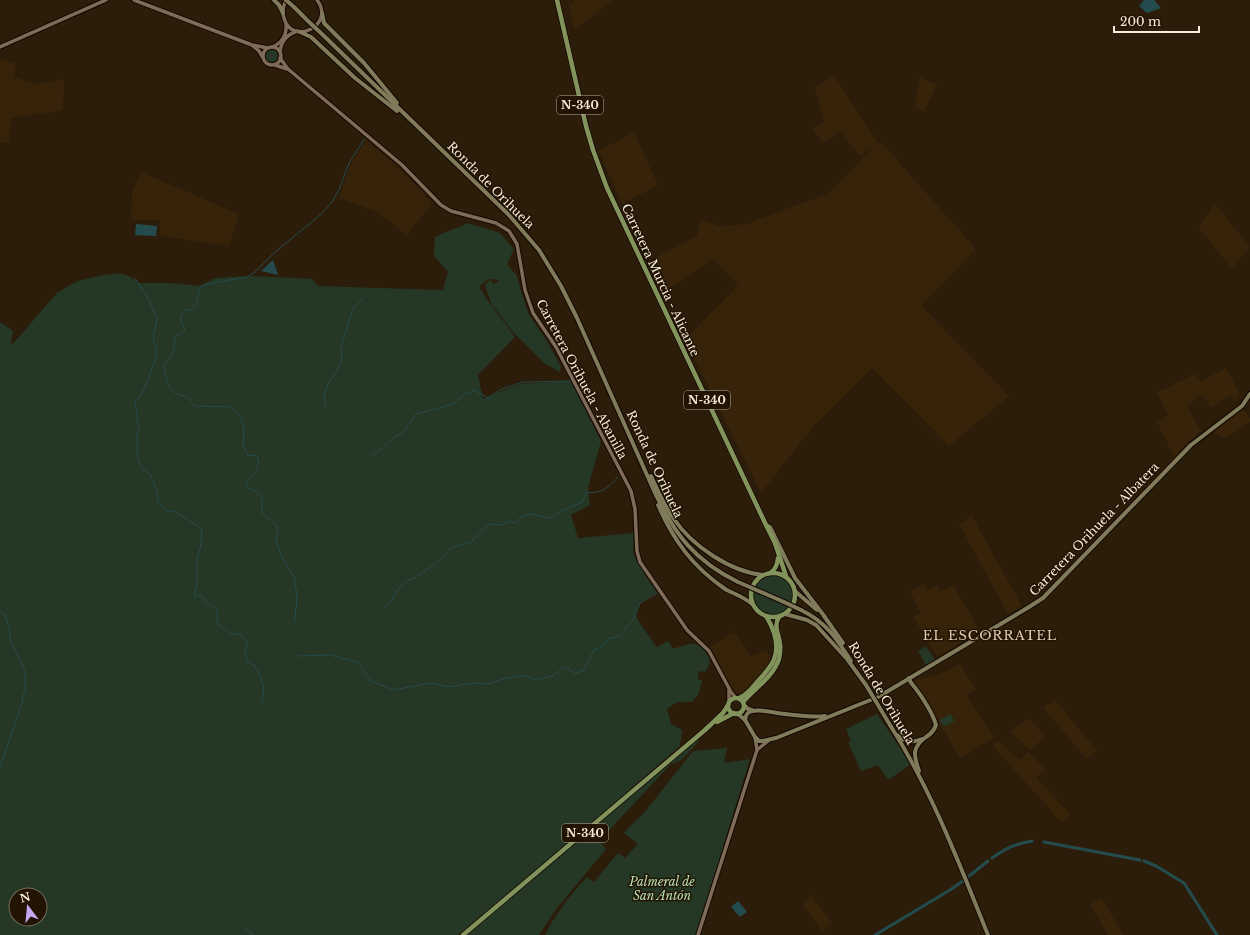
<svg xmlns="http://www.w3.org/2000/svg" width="1250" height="935" viewBox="0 0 1250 935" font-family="'Libre Baskerville',serif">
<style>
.built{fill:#36230a}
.green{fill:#253725;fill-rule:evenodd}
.water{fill:#244c4e}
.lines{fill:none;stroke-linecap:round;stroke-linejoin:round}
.stream{stroke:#244c4e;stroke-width:1}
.canal{stroke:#244c4e;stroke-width:3}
.tertiary-casing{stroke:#140700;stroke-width:5.5}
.secondary-casing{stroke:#140700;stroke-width:6}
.trunk-casing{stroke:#140700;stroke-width:6}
.tertiary{stroke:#7e6c58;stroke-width:3.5}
.secondary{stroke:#807b5a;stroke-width:4}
.trunk{stroke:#82945c;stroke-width:4.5}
.secondary-bridge-casing{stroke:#140700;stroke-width:6;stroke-linecap:butt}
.secondary-bridge{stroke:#807b5a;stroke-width:4}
.labels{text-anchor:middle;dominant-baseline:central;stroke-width:3;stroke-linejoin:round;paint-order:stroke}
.shield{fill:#221403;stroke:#b6ab9e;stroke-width:1}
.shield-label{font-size:11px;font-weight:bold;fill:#f6ece0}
.street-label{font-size:12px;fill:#f6ece0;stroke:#221403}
.park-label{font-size:12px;font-style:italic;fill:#b6e1b5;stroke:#221403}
.neighbourhood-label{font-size:13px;letter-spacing:1px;fill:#ddc8b2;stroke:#221403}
</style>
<rect width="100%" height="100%" fill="#2c1d0b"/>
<g class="built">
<path d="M576 0H612L574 31 569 5Z"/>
<path d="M0 59 16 64 14 77 36 84 64 79 63 110 11 118 9 143 0 142Z"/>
<path d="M834 75 878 143 880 141 976 249 921 305 1009 396 949 446 872 368 813 427 761 493 685 340 738 285 714 259 670 288 654 258 697 236 701 219 719 226 749 224 751 222 827 194 876 145 860 156 840 131 823 143 813 129 824 122 815 88Z"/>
<path d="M920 77 937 85 924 111 914 108Z"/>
<path d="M634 132 658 185 622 204 599 151Z"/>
<path d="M366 140 402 171 432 203 407 235 377 212 339 198 350 166Z"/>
<path d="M141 172 239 214 229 246 160 236V220H131L132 192Z"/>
<path d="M1215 204 1250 247 1232 268 1198 227Z"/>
<path d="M1226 368 1240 394 1234 401 1230 395 1211 408 1203 395 1186 405 1201 431 1188 442 1174 457 1157 422 1168 415 1157 393 1195 374 1201 381Z"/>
<path d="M1243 409 1250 418V422L1226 438 1212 432Z"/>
<path d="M972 516 1022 606 1008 614 959 524Z"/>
<path d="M924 584 928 590 937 585 941 591 953 585 979 630 938 657 913 617 921 613 910 592Z"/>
<path d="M734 631 750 656 767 650 771 661 759 678 742 694 736 692 731 687 709 648Z"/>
<path d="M960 664 976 689 967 695 994 738 960 758 914 681 940 674Z"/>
<path d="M1055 700 1097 751 1087 759 1043 708Z"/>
<path d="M1029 718 1046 736 1030 750 1010 732Z"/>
<path d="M999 741 1019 760 1028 752 1046 769 1036 778 1071 815 1064 821 1062 823 992 745Z"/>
<path d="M811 895 832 923 822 931 803 905Z"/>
<path d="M1101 898 1124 935H1108L1090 904Z"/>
</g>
<g class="green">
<circle cx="271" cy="56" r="7"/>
<path d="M468 223 500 233 514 249 507 264 514 273 516 274 524 300 529 315 547 341 561 367 560 372 544 363 512 331 491 303 485 285 490 280 494 284 500 280 489 279 479 286 486 298 515 337 478 375 483 399 520 384 571 381 601 441 588 488 590 505 571 515 578 538 634 533 633 553 647 578 657 592 640 602 636 615 639 622 657 647 668 641 673 649C693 642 698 639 710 659L709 665 705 672 701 671 698 673V679L702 680 699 693 692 702H677L667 709 671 724 682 730 680 746 586 828 458 935H0V322L13 331 11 346 57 293 72 284 81 280 104 275 119 273 129 276 139 283H169L201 286 215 278 252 276 312 279 318 286 443 290 448 272 434 256 435 237ZM16 895H40V919H16Z"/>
<path d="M771 575C786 574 797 588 792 603L755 587 760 580Z"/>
<path d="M754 592 789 607C775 624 752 613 754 592Z"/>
<path d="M926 646 935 660 926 665 918 651Z"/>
<path d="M877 714 911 764 888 780 878 765 861 771 848 742 851 741 846 729Z"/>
<path d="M950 714 955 721 944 727 939 720Z"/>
<path d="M697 739 699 741C691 749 684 762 671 764L599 841 606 849 557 908 539 935H466Z"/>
<path d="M727 748 724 763 750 759 696 935H545C555 914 571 894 587 877L594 882 618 853 625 858 638 844 624 833 631 825 644 813 693 751Z"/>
</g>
<g class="water">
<path d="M1144 0H1154L1161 8 1147 13 1139 6Z"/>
<path d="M136 224 157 226 156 236 135 235Z"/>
<path d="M273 260 278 275 261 271Z"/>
<path d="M738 901 747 912 740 917 731 907Z"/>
</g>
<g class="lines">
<g class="stream">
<path d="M135 278 149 300 157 320 153 337 157 354 155 361 143 391 135 403 139 430 136 437 138 446 137 456 142 469 149 473 153 480 158 496 157 501 165 510 175 512 198 526 202 529 201 544 197 561V583L194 593 195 596H201L204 598 206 603 213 606 217 610V622L221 627 225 629 229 633 241 635 244 638 248 645 246 648 245 655 248 662 254 665 260 675 264 688 262 702"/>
<path d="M326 406 324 397 328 384 336 372 342 358 341 348 353 308 364 298"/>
<path d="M370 457 380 450 396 436 403 433 416 414 454 404 466 393H471L474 390 488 398 502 389 523 382 571 381"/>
<path d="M381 610 393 599 397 590 407 581 415 578 435 564 452 547 466 544 471 542 485 527 489 524 502 525 510 521 515 523 521 517 531 514 548 518 554 516 559 512 582 502 587 492C601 495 610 486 618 477"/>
<path d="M0 611 5 615 10 632V639L25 671V692L22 697 23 701 0 767"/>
<path d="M295 621 297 595 294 577 284 561 278 547 276 538 278 529 277 526 262 513V499L258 493 246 487C248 474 263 470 257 456L248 455 243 446C244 428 246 420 230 407L195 406C191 403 190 399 187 397 183 395 178 395 175 393 168 390 164 371 164 364 174 354 174 350 175 337L183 332 185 330C182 323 178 318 184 311 186 310 188 310 190 310 199 307 197 292 202 285L229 280 247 277 255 272 274 253 320 215 332 202 339 190 349 163 365 138"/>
<path d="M298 656 330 655 358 662 371 681 393 690 431 683 448 687 473 683 488 684 503 679 524 675 533 679H539L552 676 565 667 575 673 583 671 594 650 602 647 608 639 619 636 633 620 640 603 657 593"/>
<path d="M243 927 253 935"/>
</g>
<g class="canal">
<path d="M1044 842 1140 860"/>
<path d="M992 858C1006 848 1015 844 1032 841"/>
<path d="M1144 861 1156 866 1184 883 1217 935"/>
<path d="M969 876 988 861"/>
<path d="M875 935 950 890 963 881"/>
</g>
<defs>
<g id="tertiary">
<path d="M134 0 252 45 268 48"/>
<path d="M287 0C283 5 282 11 284 18 292 47 336 25 317 0"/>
<path d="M253 46 259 51 262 56"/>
<path d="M0 47 106 0"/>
<path d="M272 47C282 43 287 35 286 24"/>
<circle cx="272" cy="56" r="9"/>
<path d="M280 52C281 42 287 34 298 31"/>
<path d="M280 58 288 69 402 165 441 205 451 211 496 223 509 231 517 244 525 290 533 313 556 347 631 491 635 509 637 551 640 562 687 630 709 651 731 692 736 698"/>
<path d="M275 65 287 69"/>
<path d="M729 702V689"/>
<path d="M757 750 768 741"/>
<path d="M698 935 757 750 755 737"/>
</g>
<g id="secondary">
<path d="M274 0 279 5 283 13"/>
<path d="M294 7 308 21"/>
<path d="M322 13 324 23 364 63 397 103"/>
<path d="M300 32 311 37 355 78 397 111"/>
<path d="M323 35 508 214 539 250 561 286 577 318 655 493C675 535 695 561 738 582"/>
<path d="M651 476C658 491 664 506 674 519 692 546 731 572 763 575"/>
<path d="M658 505C674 541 692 566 725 589 734 594 744 597 752 604"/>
<path d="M766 525 770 527 795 578 825 617"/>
<path d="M761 592 784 602"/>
<path d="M796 592 817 610"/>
<path d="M801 610C826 622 837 639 851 661"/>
<path d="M785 614 807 620 816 625 847 659 866 685"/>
<path d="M824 616 843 643"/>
<path d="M909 678C910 683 913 685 916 689 923 698 933 714 936 725 934 731 931 734 926 737 911 748 914 756 919 771"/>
<path d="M744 705 748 709 752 710"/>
<path d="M737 713 745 720 755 737 759 741H763L776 738 878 697 1029 607 1043 598 1191 445 1242 406 1250 394"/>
<path d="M745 720C746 715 747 712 752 711 760 709 770 712 777 713 793 715 809 718 825 716"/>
<path d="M890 725C932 791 959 863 988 935"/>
<path d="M897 735C906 743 912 743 922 739"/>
</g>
<g id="trunk">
<path d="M557 0 586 126 593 150 607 188 766 525 775 543 786 576"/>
<circle cx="773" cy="595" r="22"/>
<path d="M770 573C776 569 777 565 778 558"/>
<path d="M739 698C747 695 752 688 757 682 772 666 781 656 774 633 772 627 770 622 766 616"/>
<circle cx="736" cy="706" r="8"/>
<path d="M743 702C755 688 773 677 779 659 780 654 781 649 780 644 779 634 773 626 779 617"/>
<path d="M717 722 734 713"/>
<path d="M463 935 705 730 723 713 728 705"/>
</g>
</defs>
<use href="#tertiary" class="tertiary-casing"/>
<use href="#secondary" class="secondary-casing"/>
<use href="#trunk" class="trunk-casing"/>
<use href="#tertiary" class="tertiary"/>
<use href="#secondary" class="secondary"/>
<use href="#trunk" class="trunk"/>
<defs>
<g id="secondary-bridge">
<path d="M286 0 294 7"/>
<path d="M308 21 323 35"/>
<path d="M738 582 761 592"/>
<path d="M784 602 801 610"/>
<path d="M866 685 890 725"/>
</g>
</defs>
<use href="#secondary-bridge" class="secondary-bridge-casing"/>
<use href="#secondary-bridge" class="secondary-bridge"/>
</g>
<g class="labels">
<g class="shield">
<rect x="557" y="96" width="46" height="18" rx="3"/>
<rect x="684" y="391" width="46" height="18" rx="3"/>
<rect x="562" y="824" width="46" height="18" rx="3"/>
</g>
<g class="shield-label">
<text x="580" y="105">N-340</text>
<text x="707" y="400">N-340</text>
<text x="585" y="833">N-340</text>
</g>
<g class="street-label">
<text transform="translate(491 185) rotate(45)">Ronda de Orihuela</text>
<text transform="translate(661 280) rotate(65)">Carretera Murcia - Alicante</text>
<text transform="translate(582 379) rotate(62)">Carretera Orihuela - Abanilla</text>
<text transform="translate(655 464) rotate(65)">Ronda de Orihuela</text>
<text transform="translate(1094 529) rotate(-46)">Carretera Orihuela - Albatera</text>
<text transform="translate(882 693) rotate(59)">Ronda de Orihuela</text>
</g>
<g class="park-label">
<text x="662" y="881">Palmeral de<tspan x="662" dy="14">San Antón</tspan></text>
</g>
<g class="neighbourhood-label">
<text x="990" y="635">EL ESCORRATEL</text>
</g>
</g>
<g transform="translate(28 907) rotate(344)"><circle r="19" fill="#221403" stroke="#776a5b"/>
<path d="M0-3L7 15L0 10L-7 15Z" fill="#c3a7f2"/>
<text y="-6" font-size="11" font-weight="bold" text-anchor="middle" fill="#f6ece0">N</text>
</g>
<path d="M1114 26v6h85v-6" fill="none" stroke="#f6ece0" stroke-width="2"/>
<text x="1120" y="26" font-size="12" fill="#f6ece0" stroke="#221403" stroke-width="3" paint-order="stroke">200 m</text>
</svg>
